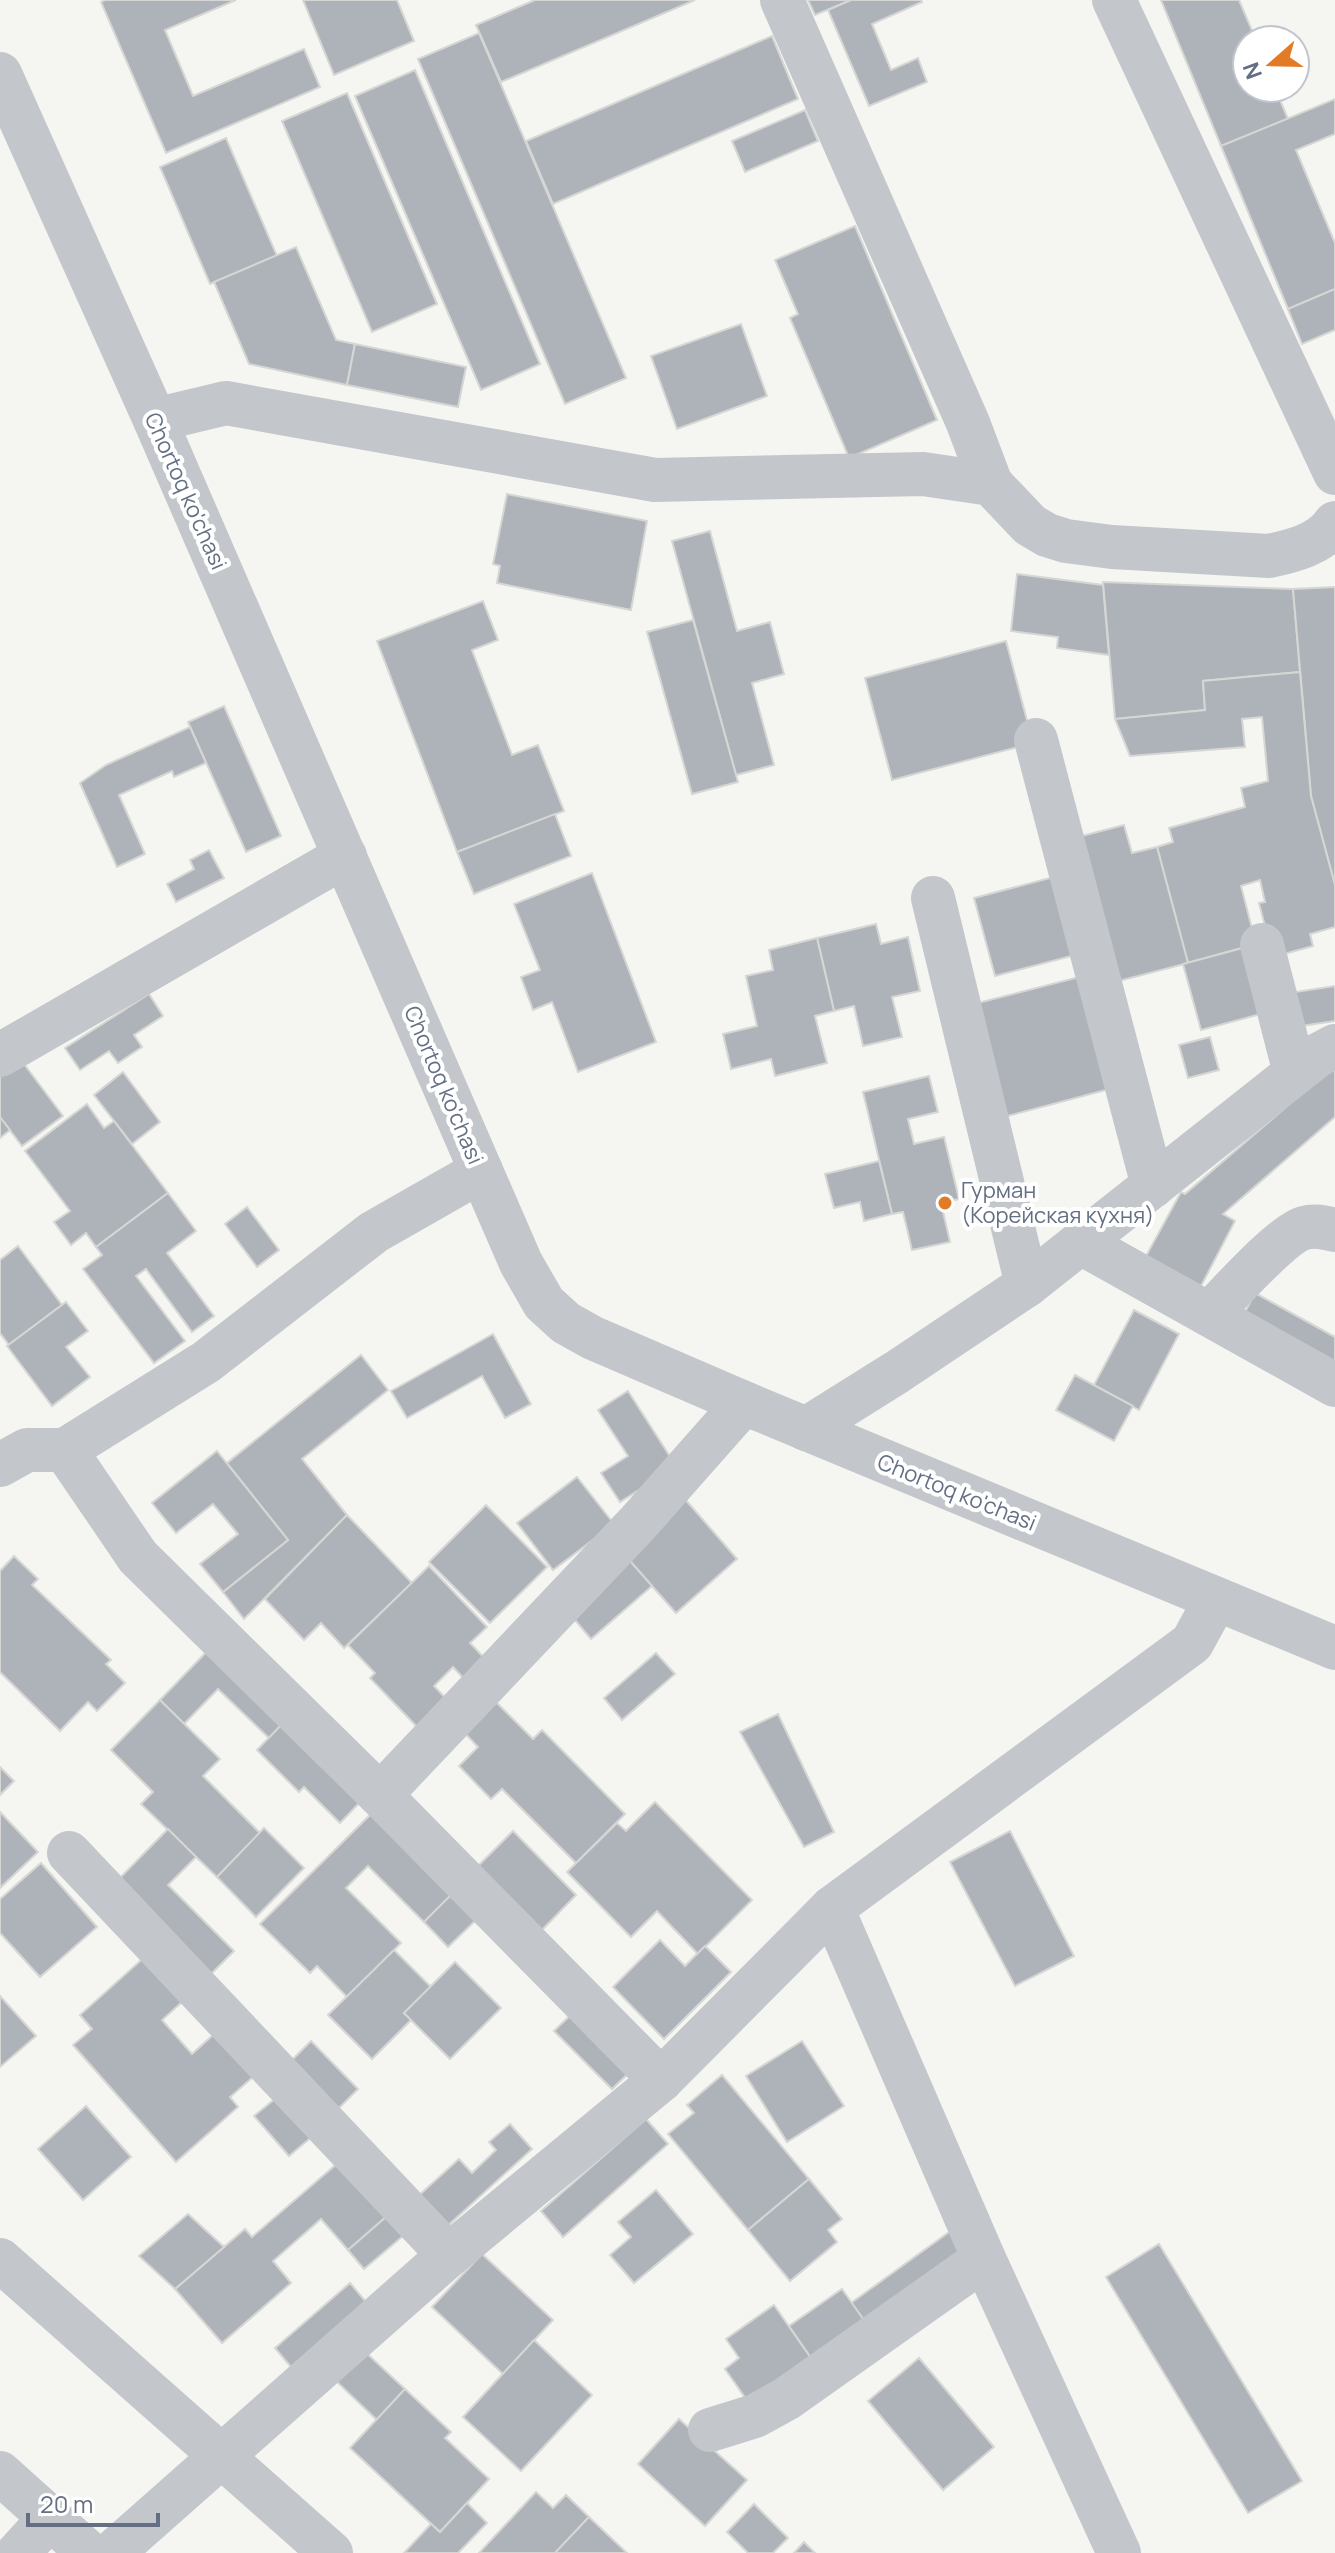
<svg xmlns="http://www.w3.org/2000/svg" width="1335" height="2553" viewBox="0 0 1335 2553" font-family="Manrope,sans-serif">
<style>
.building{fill:#aeb3ba;stroke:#d6d7d4;stroke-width:2}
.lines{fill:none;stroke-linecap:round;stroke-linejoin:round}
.minor{stroke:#c3c6ca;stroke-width:44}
.poi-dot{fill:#e17b26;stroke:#fff;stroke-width:3}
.labels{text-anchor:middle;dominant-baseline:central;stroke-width:8;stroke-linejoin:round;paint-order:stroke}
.street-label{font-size:22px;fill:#646f83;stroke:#fff}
.poi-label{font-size:22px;fill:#646f83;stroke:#fff;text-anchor:start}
</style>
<rect width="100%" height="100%" fill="#f5f5f2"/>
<g class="building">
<path d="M105 0H236L165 30 193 96 304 49 320 87 166 153 101 2Z"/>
<path d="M303 0H397L414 41 334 75Z"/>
<path d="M535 0H695L501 82 476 25Z"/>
<path d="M808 0H851L815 15Z"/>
<path d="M851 0H921L922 2 872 24 891 70 918 58 927 82 869 106 828 10Z"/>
<path d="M1161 0H1239L1256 40H1247V88H1275L1288 119 1221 146Z"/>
<path d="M479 33 626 378 565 404 418 59Z"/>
<path d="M772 36 798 99 553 204 526 141Z"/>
<path d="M415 70 540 364 481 390 355 96Z"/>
<path d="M347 93 437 304 372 332 282 121Z"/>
<path d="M1335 99V134L1296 150 1335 243V289L1288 309 1221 146Z"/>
<path d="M805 110 818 141 745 172 732 141Z"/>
<path d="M226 138 277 256 210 284 160 167Z"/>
<path d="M855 226 937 420 849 458 790 318 798 314 775 260Z"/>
<path d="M296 247 336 340 355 344 347 385 249 364 214 282Z"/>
<path d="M1335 289V330L1302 344 1288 309Z"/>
<path d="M741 324 767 396 677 429 651 356Z"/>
<path d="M355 344 466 367 458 407 347 385Z"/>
<path d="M507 494 647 521 631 610 497 583 500 566 493 564Z"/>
<path d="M710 531 737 631 770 622 784 674 752 683 774 765 736 775 672 541Z"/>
<path d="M1017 574 1103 585 1109 655 1057 648 1058 637 1011 631Z"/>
<path d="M1103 582 1293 589 1300 672 1203 681 1205 710 1115 719Z"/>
<path d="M1335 587V885L1311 796 1293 589Z"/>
<path d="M483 601 498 640 472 650 512 755 538 745 564 811 457 852 377 641Z"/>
<path d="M693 620 738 782 692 794 647 632Z"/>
<path d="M1006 641 1033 743 892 780 865 678Z"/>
<path d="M1300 672 1311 796 1335 885V927L1310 934 1313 946 1273 957 1259 903 1265 902 1260 880 1241 886 1256 944 1188 963 1157 847 1173 842 1169 828 1245 807 1241 788 1268 781 1262 717 1242 719 1245 747 1130 756 1115 719 1205 710 1203 681Z"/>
<path d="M224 706 281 836 246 852 188 722Z"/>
<path d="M190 727 206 763 174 777 172 771 119 795 145 854 117 867 80 783 106 765Z"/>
<path d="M555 814 571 856 474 894 457 852Z"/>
<path d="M1124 825 1132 853 1157 847 1188 963 1115 982 1082 836Z"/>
<path d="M209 850 224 878 176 902 167 884 194 869 190 860Z"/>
<path d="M592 873 656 1042 578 1072 552 1002 533 1010 521 977 540 970 514 904Z"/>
<path d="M1065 874 1075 955 995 976 974 898Z"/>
<path d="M876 924 881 944 908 937 920 991 892 997 902 1037 863 1046 854 1006 834 1011 817 938Z"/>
<path d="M817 938 834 1011 815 1016 827 1063 775 1076 771 1059 731 1069 723 1034 757 1026 746 976 773 970 769 950Z"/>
<path d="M1250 946 1268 1012 1201 1030 1183 964Z"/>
<path d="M1087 975 1117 1087 996 1119 966 1006Z"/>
<path d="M1335 986V1021L1294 1027 1289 993Z"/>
<path d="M149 994 163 1016 134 1035 142 1047 118 1063 109 1051 80 1070 65 1048Z"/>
<path d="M1210 1037 1219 1070 1188 1078 1179 1045Z"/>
<path d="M21 1060 63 1116 22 1146 0 1117V1075Z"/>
<path d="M1335 1065V1117L1223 1214 1235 1221 1201 1286 1146 1256 1181 1192 1185 1194Z"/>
<path d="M123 1072 160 1122 132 1144 94 1095Z"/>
<path d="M929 1076 938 1112 908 1119 914 1144 944 1137 959 1199 941 1203 950 1242 912 1250 903 1212 892 1214 863 1092Z"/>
<path d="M87 1104 104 1128 114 1121 168 1193 96 1247 86 1233 71 1245 54 1222 70 1211 25 1151Z"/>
<path d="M0 1117 10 1130 0 1138Z"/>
<path d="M879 1161 892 1214 864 1221 860 1202 834 1208 825 1174Z"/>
<path d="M168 1193 196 1231 167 1253 214 1316 192 1332 146 1269 136 1276 185 1341 154 1363 83 1269 102 1255 96 1247Z"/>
<path d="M247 1207 279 1250 257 1267 225 1224Z"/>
<path d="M18 1246 62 1305 9 1345 0 1333V1260Z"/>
<path d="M1255 1293 1335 1337V1362L1244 1314Z"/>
<path d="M66 1302 88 1331 66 1347 90 1377 52 1406 7 1346Z"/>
<path d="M1134 1310 1179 1334 1139 1410 1094 1385Z"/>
<path d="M493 1334 531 1404 505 1418 482 1376 407 1418 391 1391Z"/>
<path d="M361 1355 388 1390 302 1459 347 1515 244 1619 223 1592 288 1540 227 1463Z"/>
<path d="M1075 1375 1133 1406 1114 1441 1056 1410Z"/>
<path d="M628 1391 676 1466 620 1502 601 1473 628 1456 598 1410Z"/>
<path d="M217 1451 288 1540 223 1592 200 1564 238 1534 213 1504 176 1533 152 1503Z"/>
<path d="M577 1477 614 1524 553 1570 517 1523Z"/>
<path d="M684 1498 737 1559 676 1613 622 1552Z"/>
<path d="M486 1505 547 1567 490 1623 429 1562Z"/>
<path d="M347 1515 412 1583 344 1648 321 1623 304 1640 265 1599Z"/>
<path d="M14 1556 38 1579 32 1585 111 1660 106 1664 125 1683 97 1711 88 1702 60 1731 0 1672V1571Z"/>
<path d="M630 1561 652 1586 591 1639 570 1614Z"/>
<path d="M429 1566 487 1627 470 1643 488 1662 467 1682 453 1667 434 1686 452 1705 423 1733 370 1678 375 1673 348 1645Z"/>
<path d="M215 1643 289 1717 269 1738 218 1689 184 1724 160 1700Z"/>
<path d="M656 1653 675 1674 622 1720 604 1698Z"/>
<path d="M491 1697 533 1739 542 1730 625 1814 576 1863 502 1789 491 1799 459 1766 478 1747 460 1728Z"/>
<path d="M160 1700 220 1759 203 1776 260 1833 217 1877 141 1804 153 1792 111 1750Z"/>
<path d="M778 1714 834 1832 804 1847 740 1732Z"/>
<path d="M289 1717 366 1796 340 1823 304 1787 299 1792 257 1750Z"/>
<path d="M0 1767 14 1781 0 1795Z"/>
<path d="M655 1802 752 1900 698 1954 657 1911 631 1937 567 1872 617 1823 626 1831Z"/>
<path d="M0 1812 38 1852 0 1888Z"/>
<path d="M372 1813 452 1894 424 1922 368 1866 346 1888 401 1943 347 1997 317 1966 310 1973 260 1924Z"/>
<path d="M264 1828 304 1868 256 1917 217 1877Z"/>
<path d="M168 1829 196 1857 168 1885 234 1951 204 1981 109 1889Z"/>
<path d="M513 1831 576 1895 539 1933 475 1869Z"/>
<path d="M1010 1831 1074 1956 1015 1986 950 1862Z"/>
<path d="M41 1863 97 1927 40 1977 0 1933V1899Z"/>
<path d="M452 1894 477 1919 448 1947 424 1922Z"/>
<path d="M660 1940 685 1966 705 1946 731 1972 664 2039 613 1987Z"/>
<path d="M394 1950 431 1987 404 2013 411 2020 372 2059 328 2015Z"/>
<path d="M149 1953 191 1994 162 2020 192 2054 223 2026 261 2070 230 2097 238 2107 176 2162 73 2045 92 2029 80 2015Z"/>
<path d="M455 1962 501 2008 450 2059 404 2013Z"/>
<path d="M0 1996 36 2036 0 2067Z"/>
<path d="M577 2009 634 2068 612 2089 554 2031Z"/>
<path d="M311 2041 358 2089 336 2111 285 2067Z"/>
<path d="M802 2041 844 2106 787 2142 746 2076Z"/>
<path d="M722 2075 809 2179 748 2230 668 2134 694 2113 687 2105Z"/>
<path d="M276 2098 314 2135 289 2156 254 2116Z"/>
<path d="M86 2106 131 2157 83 2200 38 2149Z"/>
<path d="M646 2119 668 2144 563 2237 541 2211Z"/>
<path d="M510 2124 532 2149 444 2229 416 2198 459 2159 472 2173 496 2150 489 2142Z"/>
<path d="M339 2162 386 2217 348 2250 321 2219 273 2261 291 2283 222 2343 175 2289 245 2229 252 2237Z"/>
<path d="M809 2179 842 2219 828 2230 837 2242 790 2281 748 2230Z"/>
<path d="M656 2190 693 2234 634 2283 610 2255 631 2237 618 2222Z"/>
<path d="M188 2214 224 2247 175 2289 139 2256Z"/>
<path d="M386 2217 403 2236 364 2269 348 2250Z"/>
<path d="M952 2230 965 2248 864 2321 851 2303Z"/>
<path d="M1159 2244 1302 2481 1248 2513 1106 2277Z"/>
<path d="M482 2254 553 2320 503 2374 432 2307Z"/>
<path d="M350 2283 366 2302 291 2367 275 2348Z"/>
<path d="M842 2289 866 2323 813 2361 789 2326Z"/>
<path d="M774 2305 813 2361 751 2406 725 2369 739 2358 726 2339Z"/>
<path d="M534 2340 592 2395 521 2471 463 2417Z"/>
<path d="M362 2349 405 2389 377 2420 334 2379Z"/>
<path d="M919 2358 994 2447 943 2490 868 2401Z"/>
<path d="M405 2389 451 2432 445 2438 489 2479 440 2532 350 2448Z"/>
<path d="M679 2419 747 2480 705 2526 638 2464Z"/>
<path d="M536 2492 553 2508 566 2495 589 2517 555 2553H479Z"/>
<path d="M467 2503 487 2523 458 2553H404L431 2524 440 2532Z"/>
<path d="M754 2504 788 2538 773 2553H748L727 2532Z"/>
<path d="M589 2517 627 2553H555Z"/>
<path d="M804 2542 815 2553H794Z"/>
</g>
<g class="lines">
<g class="minor">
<path d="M782 0 968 423 991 484"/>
<path d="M1114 0 1335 473"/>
<path d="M0 74 155 420 521 1263 544 1303 566 1323 593 1338 744 1403 1335 1648"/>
<path d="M155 420 226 403 655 480 923 474 991 484 1030 525 1047 535 1066 541 1112 547 1269 556C1293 551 1321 544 1335 523"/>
<path d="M1036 740 1153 1186"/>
<path d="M933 898 1027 1285"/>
<path d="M1262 945 1295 1073"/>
<path d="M0 1055 345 856"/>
<path d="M1081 1243 1335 1385"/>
<path d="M1209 1314C1227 1296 1282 1234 1304 1228 1315 1225 1324 1227 1335 1230"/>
<path d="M806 1429 897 1372 1027 1285 1318 1055 1335 1046"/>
<path d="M65 1450 138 1557 380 1795 661 2080"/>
<path d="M0 1465 27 1450H65L206 1362 374 1232 481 1171"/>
<path d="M380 1795 637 1524 744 1403"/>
<path d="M69 1853 449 2255"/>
<path d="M832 1908 984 2259 1119 2553"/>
<path d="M0 2260 331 2553"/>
<path d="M710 2430 755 2416 786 2399 984 2259"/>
<path d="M0 2473 89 2553"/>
<path d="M18 2553 50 2518"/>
<path d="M112 2553 449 2255 661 2080 832 1908 1192 1643 1216 1599"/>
</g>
</g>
<circle class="poi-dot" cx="945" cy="1203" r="8"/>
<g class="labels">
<g class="street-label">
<text transform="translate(186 491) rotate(66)">Chortoq ko'chasi</text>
<text transform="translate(444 1085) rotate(67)">Chortoq ko'chasi</text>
<text transform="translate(957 1492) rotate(22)">Chortoq ko'chasi</text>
</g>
<g class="poi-label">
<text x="961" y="1190">Гурман<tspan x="961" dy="25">(Корейская кухня)</tspan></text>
</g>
</g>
<g transform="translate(1271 64) rotate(250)"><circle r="38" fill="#ffffff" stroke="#c1c5cd" stroke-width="2"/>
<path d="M0-6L14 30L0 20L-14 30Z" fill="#e17b26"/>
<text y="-12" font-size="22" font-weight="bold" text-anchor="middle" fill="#646f83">N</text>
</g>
<path d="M28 2513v12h130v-12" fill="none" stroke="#646f83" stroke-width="4"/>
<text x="40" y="2513" font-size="24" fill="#646f83" stroke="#ffffff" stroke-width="6" paint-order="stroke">20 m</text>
</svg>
